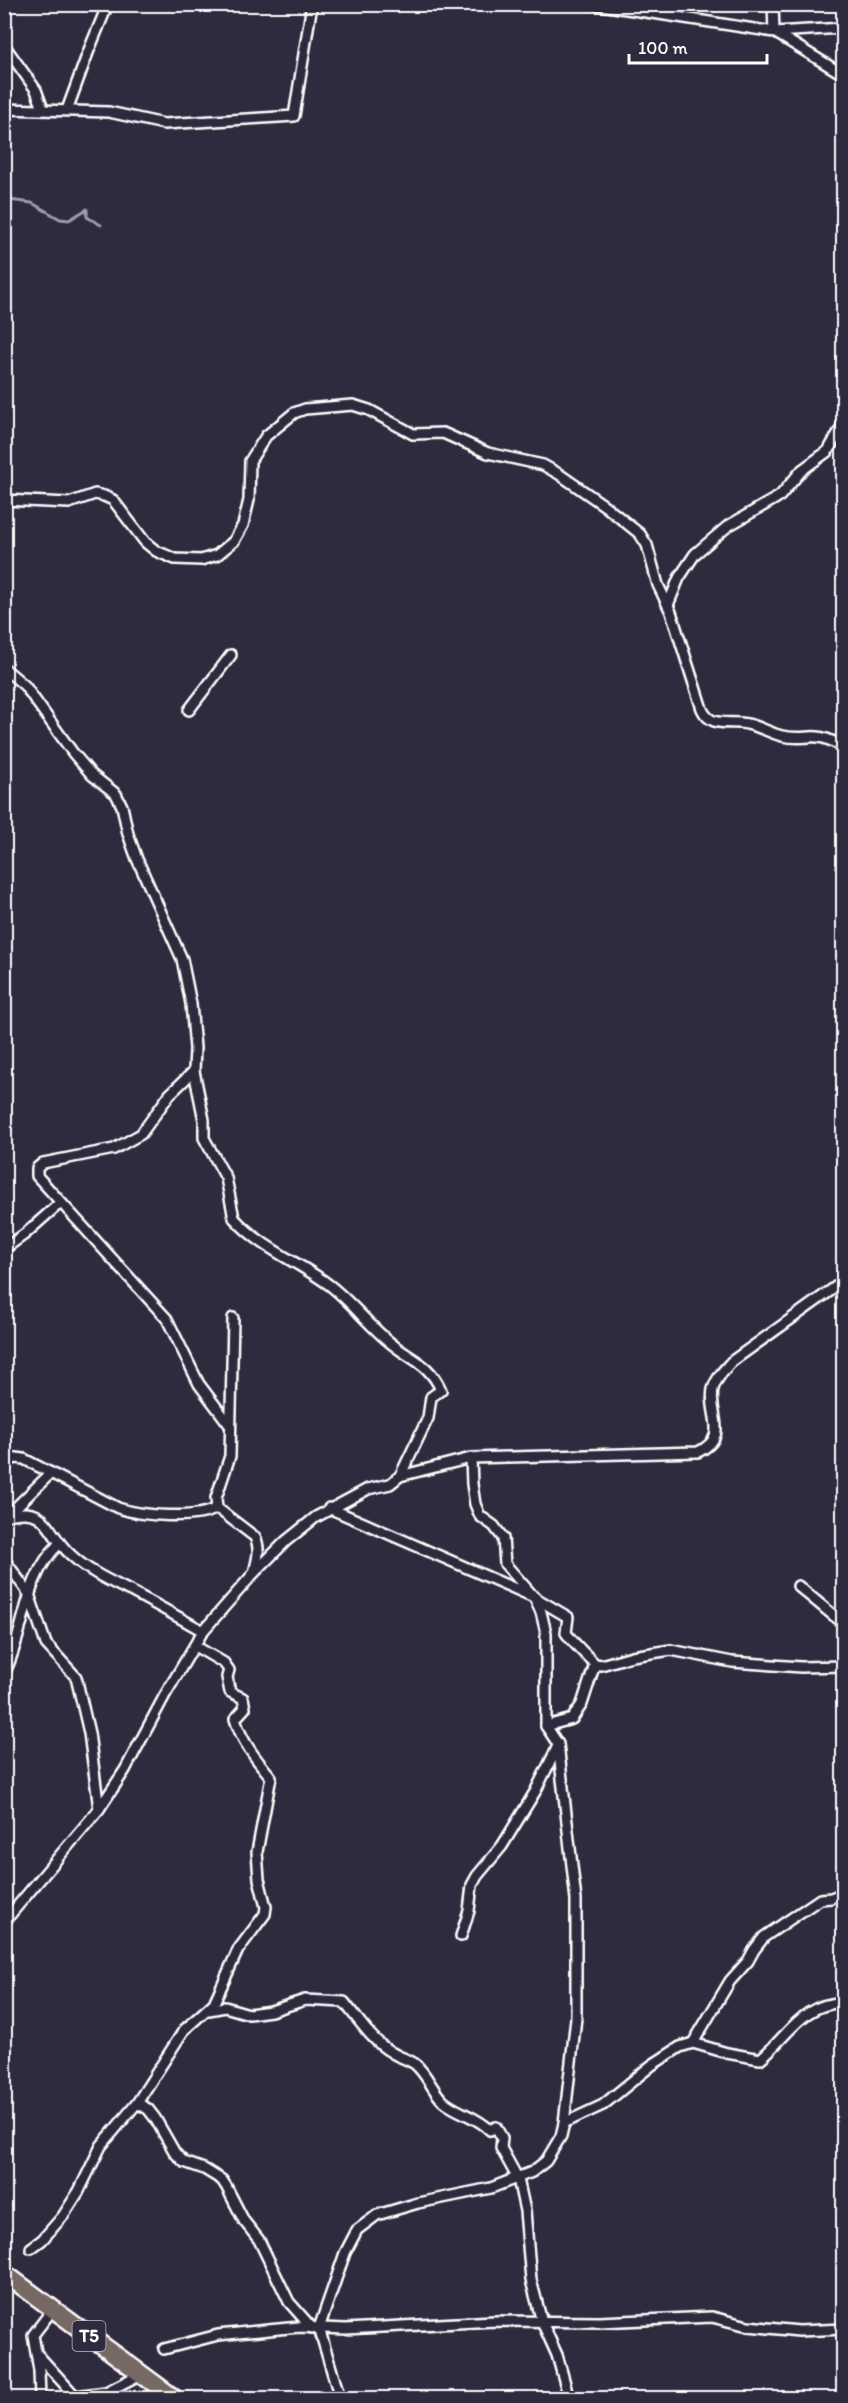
<svg xmlns="http://www.w3.org/2000/svg" width="848" height="2403" viewBox="0 0 848 2403" font-family="Itim,sans-serif">
<style>
.lines{fill:none;stroke-linecap:round;stroke-linejoin:round}
.stream{stroke:#979eaf;stroke-width:3}
.street-casing{stroke:#fff;stroke-width:14}
.highway-casing{stroke:#fff;stroke-width:21}
.street{stroke:#2f2a3d;stroke-width:9}
.highway{stroke:#766964;stroke-width:16}
.labels{text-anchor:middle;dominant-baseline:central;stroke-width:4.5;stroke-linejoin:round;paint-order:stroke}
.shield{fill:#2f2a3d;stroke:#c1bfc5;stroke-width:1.5}
.shield-label{font-size:18px;font-weight:bold;fill:#fff}
</style>
<rect width="100%" height="100%" fill="#2f2a3d"/>
<filter id="ink" filterUnits="userSpaceOnUse"><feTurbulence type="fractalNoise" baseFrequency=".0167" numOctaves="2"/><feDisplacementMap in="SourceGraphic" scale="12" xChannelSelector="R" yChannelSelector="G"/><feConvolveMatrix kernelMatrix="1 2 1 2 8 2 1 2 1" color-interpolation-filters="sRGB"/></filter>
<g filter="url(#ink)">
<g class="lines">
<path class="stream" d="M4 197 9 200 32 203 60 219 69 220 87 209V217L101 225"/>
<defs>
<g id="street">
<path d="M594 4 774 32 844 28"/>
<path d="M773 4 774 32 844 75"/>
<path d="M4 45 36 90 43 109"/>
<path d="M4 109 109 112 164 124 294 116 312 4"/>
<path d="M67 110 89 50 108 4"/>
<path d="M4 500 69 503 95 494 104 496 113 500 145 542 156 551 175 559 201 560 217 555 234 541 243 525 249 500 250 461 266 436 294 413 305 409 353 405 369 410 413 434 443 433 488 453 543 465 559 474 605 506 640 534 647 545 658 585 671 612 702 709C711 729 729 720 747 724 759 726 770 733 782 736 809 742 814 728 844 748"/>
<path d="M668 605 679 578 695 554 728 526 780 496 802 470 828 451 844 423"/>
<path d="M4 668 25 686 73 753 92 775 116 794 122 806 128 834 137 859 182 959 191 1004 195 1048 194 1071 204 1120V1138L226 1178 234 1218C261 1248 297 1261 328 1284 352 1302 369 1326 392 1344 413 1361 429 1363 441 1390L431 1397 428 1418 400 1476"/>
<path d="M189 710 231 655"/>
<path d="M194 1071 170 1094 141 1134 114 1149 43 1163 37 1168V1176L167 1319 199 1384 229 1424"/>
<path d="M4 1249 25 1234 60 1203"/>
<path d="M233 1318 230 1456 216 1498 217 1508 255 1537C261 1549 257 1560 254 1573"/>
<path d="M4 1462 16 1458 24 1459 118 1508C141 1516 196 1520 217 1508"/>
<path d="M329 1508 534 1597 568 1617 566 1633C575 1645 585 1654 595 1664L601 1665 632 1656 671 1650 732 1662 801 1667 844 1666"/>
<path d="M9 1514 51 1473"/>
<path d="M8 1515C50 1505 45 1532 71 1555 89 1572 112 1582 134 1593 157 1605 180 1618 203 1631"/>
<path d="M4 1559 29 1594 46 1644 76 1677 89 1733 99 1809"/>
<path d="M798 1586 839 1620 844 1621"/>
<path d="M4 1674C26 1631 23 1578 59 1544"/>
<path d="M546 1726 572 1719 582 1704 595 1664"/>
<path d="M4 1922 99 1809 125 1770 165 1695 203 1631 254 1573 286 1541 316 1517 368 1489 390 1484 400 1476 471 1458 698 1452C731 1436 708 1415 713 1389 716 1378 724 1370 731 1362L844 1281"/>
<path d="M461 1936 469 1911 472 1885 477 1876 502 1846 535 1792 558 1746"/>
<path d="M209 2010 225 2007 249 2014 271 2011 305 2000 344 2002C357 2018 373 2042 391 2052 398 2057 408 2059 415 2064 427 2074 432 2090 443 2101 457 2113 476 2116 490 2130L496 2127 502 2138 501 2148 518 2179 525 2211 531 2280 542 2322 557 2355 569 2398"/>
<path d="M693 2043 730 1981 748 1961 754 1950 764 1937 820 1899 831 1898 844 1893"/>
<path d="M137 2103 148 2109 155 2118 175 2153 184 2162 204 2169 222 2180 226 2186 244 2221 259 2240 289 2302 312 2328"/>
<path d="M564 2123 603 2105 652 2065 680 2047 693 2043 727 2053 760 2059C787 2038 803 2001 844 2003"/>
<path d="M31 2248 42 2240 63 2216 79 2191 101 2146 137 2103 184 2030 214 2003 238 1950 265 1914 266 1907 259 1879 257 1852 271 1777C255 1758 242 1742 235 1719L245 1708 243 1698 230 1692 227 1677 229 1670 224 1663 195 1646"/>
<path d="M164 2349 218 2335 299 2327 346 2329 494 2321 599 2322 712 2317 748 2326 799 2331 844 2329"/>
<path d="M38 2355 77 2398"/>
<path d="M40 2398 39 2370 33 2335 53 2309"/>
<path d="M73 2398 75 2396 106 2392 141 2374"/>
<path d="M340 2398 319 2328 345 2253 357 2230 377 2215 418 2203 491 2188 532 2172 546 2161 561 2136 564 2123 576 2018V1900L558 1744 546 1726V1633L541 1612 534 1597 505 1564 503 1538 494 1526 480 1516 475 1504 472 1484 471 1458"/>
</g>
<path id="highway" d="M4 2273 174 2398"/>
</defs>
<use href="#street" class="street-casing"/>
<use href="#highway" class="highway-casing"/>
<use href="#street" class="street"/>
<use href="#highway" class="highway"/>
</g>
</g>
<g class="labels">
<rect class="shield" x="72.5" y="2321" width="33" height="30" rx="4.5"/>
<g class="shield-label">
<text x="89" y="2336">T5</text>
</g>
</g>
<rect width="848" height="2403" fill="none" stroke="#2f2a3d" stroke-width="24"/>
<rect x="12" y="12" width="824" height="2379" fill="none" stroke="#fff" stroke-width="2" filter="url(#ink)"/>
<path d="M629 54v9h138v-9" fill="none" stroke="#ffffff" stroke-width="3"/>
<text x="638" y="54" font-size="18" fill="#ffffff" stroke="#2f2a3d" stroke-width="4.5" paint-order="stroke">100 m</text>
</svg>
